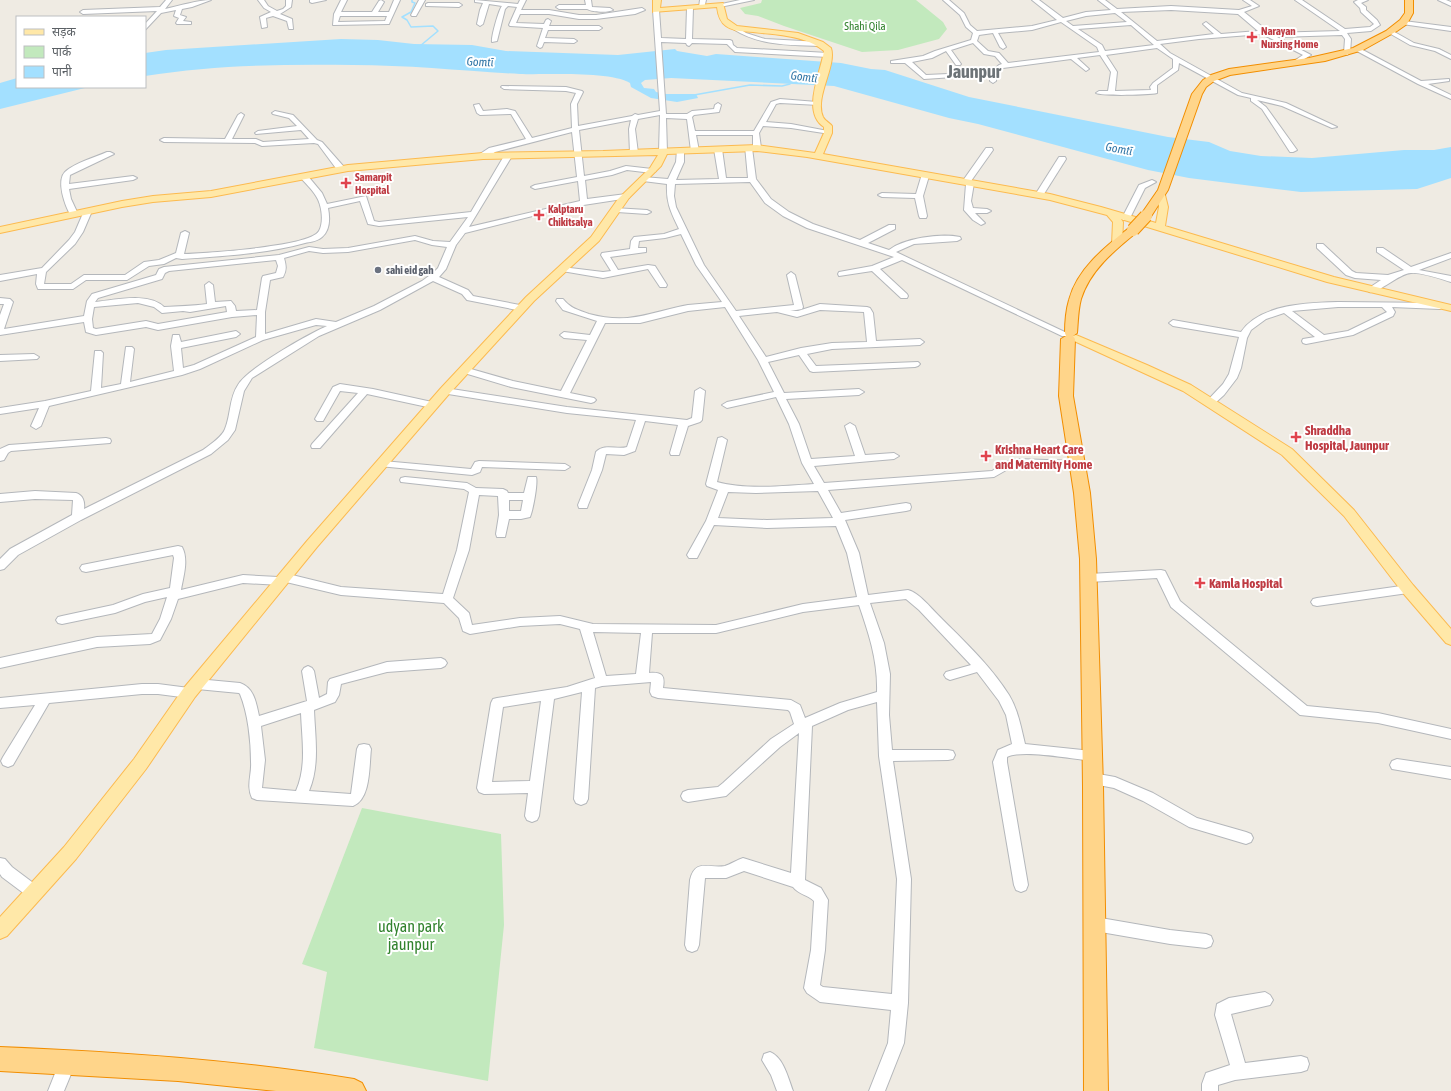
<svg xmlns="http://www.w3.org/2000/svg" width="1451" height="1091" viewBox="0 0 1451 1091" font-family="'Asap Condensed','Noto Sans Devanagari',sans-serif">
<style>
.green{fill:#c2e9bd}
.water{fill:#a3e0ff}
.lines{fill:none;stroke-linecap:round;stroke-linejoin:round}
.stream{stroke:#a3e0ff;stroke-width:1.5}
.minor-casing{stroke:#b4b7bb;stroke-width:2}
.major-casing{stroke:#fcba4f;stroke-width:2}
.highway-casing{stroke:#f28e00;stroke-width:2}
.minor{fill:#fff;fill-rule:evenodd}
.major{fill:#ffe8a8;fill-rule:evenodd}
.highway{fill:#ffd58a;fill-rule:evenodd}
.highway-bridge-casing{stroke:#f28e00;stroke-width:14;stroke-linecap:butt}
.highway-bridge{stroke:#ffd58a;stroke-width:12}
.health-dot{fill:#e0444e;stroke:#fff;stroke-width:1.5}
.worship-dot{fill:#6b7280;stroke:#fff;stroke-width:1.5}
.labels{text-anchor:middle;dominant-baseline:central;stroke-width:4;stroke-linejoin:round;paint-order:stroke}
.far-park-label{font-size:11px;fill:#31822d;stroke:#fff}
.far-health-label{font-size:11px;font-weight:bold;fill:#be3a42;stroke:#fff;text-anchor:start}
.far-worship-label{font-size:11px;font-weight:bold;fill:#5b616d;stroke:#fff;text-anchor:start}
.far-water-label{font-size:12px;font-style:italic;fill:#3377a7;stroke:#fff}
.health-label{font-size:13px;font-weight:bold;fill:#be3a42;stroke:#fff;text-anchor:start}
.near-park-label{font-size:16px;fill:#31822d;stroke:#fff}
.far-town-label{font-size:18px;font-weight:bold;fill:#6c7377;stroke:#fff}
</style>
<rect width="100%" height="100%" fill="#efebe3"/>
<g class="green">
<path d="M762 0H916L943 22 947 29 939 39 898 50 862 52 784 26 758 16 745 14 740 8 761 3Z"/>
<path d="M362 808 501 834 504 925 488 1081 314 1048 327 972 302 964Z"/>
</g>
<g class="water">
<path d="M341 39 378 40 414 44 472 45 506 51 618 55 675 49 677 51 707 56 716 54 841 63 871 69 885 70 969 97 1168 137 1209 142 1230 151 1261 156 1312 158 1404 150H1434L1451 147V178L1417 189 1301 192 1189 178 1148 170 978 124 949 118 834 86 671 78 645 80 641 83 644 88 654 89 656 92 666 94H696L698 98 677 102 651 98 631 87 630 83C610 71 546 75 520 74 465 71 409 65 353 65 284 64 214 65 145 76V53L166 50Z"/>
<path d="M17 78V87H89L0 109V83Z"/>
</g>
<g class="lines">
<g class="stream">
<path d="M412 0V2L415 3 411 12 402 17 407 20 411 27 433 26 438 31 420 46"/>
<path d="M694 95 750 85 782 86 790 84"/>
</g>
<defs>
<g id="minor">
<path d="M166 0H172L165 9C179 6 198 0 211 0L192 7 182 9 180 15 186 17 183 21 191 22V24H177L176 23 179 18 174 16 176 10 161 13 145 30V24L157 11 83 14 80 12 83 10 160 7Z"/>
<path d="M258 0H264L268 6 277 11 283 9 286 6V0H292L291 7 280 14 292 19 293 29H289L287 21 273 16 266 18 267 27 262 28 260 17 271 12 264 8Z"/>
<path d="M310 0H326L312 3 310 2Z"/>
<path d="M341 0H347L341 12H372L379 1 381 0 384 2 378 12H389L394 0H400L389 24 333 25 334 14ZM340 16H387L385 21 338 22Z"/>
<path d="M419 0H425L416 16H412L411 15Z"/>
<path d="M475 0 518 4 520 0H526L521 10H549L579 15H596L642 8 645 10 635 14 596 19H579L549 14H520L516 23 544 24 546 20 548 19 551 21 549 26H599L602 28 599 30H548L545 38 574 39 577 41 574 43 544 42 542 47 540 48 537 46 543 28 510 26 509 25 517 7 508 6 505 9 497 41 492 42C491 37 499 9 502 6L489 4 483 24 480 26 477 24 480 10 483 3 475 2Z"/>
<path d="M585 0H591L592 7 610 8 613 10C608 13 592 12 587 9H559L556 7 559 5H586Z"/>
<path d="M700 0H706L704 8 699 7Z"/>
<path d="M740 0H754L720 7 717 5Z"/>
<path d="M943 0H949L964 13 970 25 977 31 1032 26 1057 20 1032 0H1039L1063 18 1086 12 1111 10 1098 0H1105L1117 9 1171 6 1239 10 1252 6 1243 0H1250L1259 6 1244 12 1270 33 1340 31 1295 0H1302L1345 29 1370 27 1374 24 1361 12 1360 8 1354 2 1358 0H1368L1361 3 1366 7V10L1377 20 1380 25 1371 31 1347 33 1351 39 1350 53 1347 55 1344 53 1345 39 1342 35 1277 37 1311 55 1296 64 1293 62 1294 61 1303 55 1262 34 1199 39 1160 44 1170 53 1242 93 1286 103 1337 127 1332 128 1282 106 1257 100 1266 107 1297 150 1293 152H1290L1262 109 1251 101V98L1238 95 1179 63 1178 70 1157 85V93C1149 95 1101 96 1096 93L1099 91H1108L1111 72 1100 55 1077 58 1089 69 1086 71 1071 59 1003 68 997 73 996 81 993 83 990 81 991 72 999 65 1002 64 995 56 984 54 973 43 951 50 961 64 960 65H956L946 51 932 58 912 62 926 75 971 73 972 74 969 76 924 79 905 63H891V61L923 56 935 51 971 40 973 33 966 27 960 15ZM1171 10 1238 14 1258 31 1221 34 1206 22 1203 24 1214 34 1157 41 1121 12ZM1115 13 1127 22 1073 26 1066 21 1086 16ZM1061 22 1097 47 1099 52 1008 63 999 53 988 51 977 41 979 35 993 33 1000 47 1003 49 1006 47 998 33 1032 30ZM1131 25 1154 45 1105 51 1102 45 1078 29ZM1157 48 1173 59V68L1153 83 1150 87 1151 90 1115 91 1117 72 1106 55Z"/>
<path d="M1438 0H1446L1451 2V6Z"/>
<path d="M428 3H459L462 5 459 7 426 6V4Z"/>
<path d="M690 6 693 8 692 39 730 40 732 41 733 45 737 48 828 53 831 55 828 57 735 52 727 44 692 43 689 46 687 45 686 43 661 42 666 114H687L692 111 714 109 715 105 718 103 721 105 719 112 694 115 692 117 695 131H754L771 102 780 99 817 102 820 104 819 105 780 103 776 104 766 122 791 124 828 131 831 133 830 134 791 128 763 126 759 133 761 148 757 150 753 148V135H696L699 151 695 153 691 151 687 119 666 118 667 152 663 154 659 152 660 115 638 119 635 129 638 153 634 155 630 153 629 129 631 120 579 130 584 176 610 171 626 166 652 169 656 171 652 173 627 170 612 175 585 180 587 199 626 194 630 196 629 198 564 208 465 233 456 245 446 269 439 277 468 290 473 296 525 306 526 308 525 310 522 311 467 300 462 294 433 281 380 310 319 336 252 378 244 391 235 430 228 440 211 454 81 520 18 555 4 569 0 570V559L10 549 72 515 73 500 35 499 0 502V494L35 491 76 493C83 495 85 502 84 509L203 450C211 444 222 437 225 429 231 415 229 398 238 385 248 368 307 335 327 326L316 325 263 340 200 369 182 375 49 406 41 426 36 429 31 426 39 408 0 414V408L45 401 91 391 95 351H101L103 353 101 388 121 384 126 347H132L134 349 130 382 174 371 171 346 173 335H179L181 342 236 331 240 334 236 337 181 348 183 368 194 365 256 337 257 315 232 317 158 330 146 327 96 335 86 332 84 322 0 335V315L4 304H0V298L10 299 13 302 4 329 84 316 87 301 92 294 156 275 159 269 164 267 279 255 309 247 323 249 348 248 415 236 433 241 450 242 468 217 379 226 368 224 360 201 328 208C330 218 330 230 322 237 318 241 310 242 305 243 265 254 223 256 182 259L176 258 164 264 149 266 127 280H86L73 289H38L36 284 37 274 0 281V275L42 268 69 240 75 232 84 211 88 209 92 211 83 232 75 244 46 272 44 284H71L84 275H125L144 262 159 260 176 253 181 233 185 231 189 233 184 254C205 253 310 247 319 231 324 222 322 205 316 196 312 189 305 183 300 177L304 175H307L322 193 327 204 366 196 374 221 379 222 471 212 504 156 508 154 512 156 469 227 580 201 578 181 535 189 531 187 535 185 577 177 572 132 495 152 486 158H480V154L489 148 526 139 511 114 480 115 477 113 474 105 479 104 483 111 507 109 515 111 532 138 572 128 571 104 576 93 566 91 504 89 501 87 502 86 566 87 582 91 583 92 577 104 578 126 632 116 635 114 638 115 660 111 653 10 656 8 659 10 661 38 686 39 687 8ZM415 240 432 245 447 247 438 268 433 273 422 281 374 306 336 322 316 319 265 334V312L270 280 283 277C287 270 286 265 284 258L309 251 323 253 348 252ZM276 260 278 266 276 273 263 276 262 278 257 310 236 311 235 306 231 301 215 302 213 285 209 282 205 285 207 304C192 306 179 306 164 307 149 292 115 300 95 302L98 298 162 279 165 273 169 271ZM138 303 154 307 162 313 183 311 190 312 226 306 227 312 158 324 146 321 96 329 93 328 92 319 94 307Z"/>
<path d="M1404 21 1451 27V31L1402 24 1401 23Z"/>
<path d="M735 26 746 33 765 39 821 42 824 44 821 46C790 45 760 46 733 29V27Z"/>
<path d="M1391 30 1414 43 1439 49 1451 55V59L1435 51 1410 45 1389 33 1388 32Z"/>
<path d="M1355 48H1359L1421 81 1449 79V81L1428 84 1451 95V99L1418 84 1355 50Z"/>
<path d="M275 111 293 115 317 140 322 142 344 167V171H338L318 144 314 143 262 146 255 143 164 142 160 140 164 138 225 139 238 115 241 113 244 115 232 139H256L263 142 309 139 301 130 256 134 255 133 258 131 297 126 289 118 273 114 272 113Z"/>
<path d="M745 146H751L752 148 756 179 771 199 789 212 813 224 860 240 889 225H895V229L868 243 889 250C904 238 941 233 960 237L961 239 957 241 914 244 896 252 1069 334 1068 336H1062L902 260 880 269 907 294 908 296 907 298H901L872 271 839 276 838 274 839 272 872 266 894 257 807 228 783 216 765 203 750 182 675 184 674 196 676 207 704 265 736 311 794 305 787 275 791 272 795 275 803 307 802 309 790 311H798L820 304 867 307 870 308 873 313 876 341 920 339 924 342 920 345 832 349 807 354 816 366 918 362 920 364 918 366 915 367 813 372 810 371 799 355 768 362 784 393 859 389 864 392 859 395 786 399 799 424 811 459 855 456 845 426 850 423 855 426 865 455 894 453 899 456 894 459 814 466 824 483 992 471 1006 462 1015 459 1077 461 1082 464 1077 467 1015 465 994 477 828 490 841 513 906 503 910 504 911 507 910 510 906 511 845 520 859 553 868 595 908 590C919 593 930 607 938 615 963 640 990 665 1009 695 1018 710 1021 727 1025 744L1092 751 1097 752 1099 756 1097 760 1092 761C1074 759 1022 749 1007 757V762L1028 885 1026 890 1021 892 1016 890 1014 885 993 762 998 750 1012 744 1006 715 999 701 977 672 950 680 946 678 944 675 946 672 971 665 919 610 906 599 870 603 884 643 890 674 889 715 892 750H948L953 751 955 755 953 759 948 760 893 761 911 879 908 1003 904 1043 885 1091H869L888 1043 891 1010 820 1002 807 993 804 988 811 950 814 901C808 895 798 894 793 887L744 871 726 878H705L699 945 697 950 692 952 687 950 685 945 690 880C695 858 709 869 725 866 731 864 737 860 743 858L791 873 799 733 780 747 726 796 688 802 683 800 681 796 683 792 688 790 718 787 723 783 771 739 794 724 790 712 788 710 658 698 652 696 650 692 651 682 602 686 595 688 588 799 586 803 581 805 576 803 574 799 582 692 554 699 539 816 537 820 532 822 527 820 525 816 528 793 484 794 479 792 477 788 491 703 493 699 497 698 567 687 595 678 580 629 560 624 520 626 470 634 463 631 459 618 444 603 341 595 286 582 281 585 243 583 178 599 171 619 160 640 150 644 97 647 0 668V658L97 637 152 634 160 619 167 597 145 602 115 613 62 624 58 623 56 620 58 617 62 616 113 605 143 594 170 588 174 558 173 555 86 572 82 571 80 568 82 565 178 546 182 547C189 560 183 577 181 590L243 575 278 577 280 574 284 573 341 587 443 594 457 550 469 492 464 489 401 482 400 480 401 478 405 477 467 483 476 488 503 489 507 491 508 493H524L528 477H536C538 483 533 510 530 517L521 519H509L505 537H497L496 534 499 515 498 496 479 495 469 550 453 598 469 613 472 625 520 618 560 616 593 624 716 625 803 604 857 597 847 553 836 526 767 528 714 525 697 558H689L687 555 706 521 718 490 707 486 706 484 718 438 722 437 727 440 717 482C745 490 784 486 814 484L802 463 789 424 776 397 727 408 722 405 727 402 774 392 758 360 725 307 688 311 640 323H605L570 393 594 398 596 400 594 402 591 403 511 387 461 372 459 370 464 367 513 381 561 391 587 340 564 338 560 335 564 332 590 335 597 321 563 310 556 301 557 299H563C570 308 578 310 589 314 630 325 650 312 688 305 699 304 711 303 722 302L696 265 681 234 665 238 639 241 638 248H646V252L610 257 618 270 648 265 655 266 667 285 666 287H660L648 269 603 278 562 271 558 269 562 267 603 272 611 271 601 255 602 253 630 249 631 241 634 237 664 234 679 229C671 212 666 203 667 184L643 181 639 179 643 177 668 179 676 162 677 150H680L684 152V162L676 180 719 179 714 149 718 147 722 149 726 178H748ZM820 310 864 312 867 342 832 343 801 348 766 357 739 316 777 312 797 317ZM818 491 833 518 767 520 718 518 728 492 756 493ZM509 500H523L521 511H509ZM859 605C869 634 878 661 877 692L840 703 805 718 800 705 791 700 663 688C665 676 663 672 649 673L652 633H716L803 612ZM593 632 641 633 636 674 606 676ZM541 701 530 781 492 782 503 707ZM877 702 879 756 897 879 892 994 823 987 820 985 825 950 828 900 821 888 805 880 812 726 848 710Z"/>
<path d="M986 148H992L993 150 971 181 974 183 971 201 973 208 987 209 991 211 987 213H975L985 223 981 225 973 220 964 210 966 184 962 182Z"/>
<path d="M107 152H110L114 154 70 175 69 184 133 176 137 178 133 180 69 189 71 199 78 214 74 216H71C65 206 56 181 65 172 74 163 96 157 107 152Z"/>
<path d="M1059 157H1065L1066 159 1042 197H1036L1035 195Z"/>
<path d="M922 174H925L929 176 923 196 927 216 926 218H920L919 216 915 198 882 197 878 195 882 193 916 194Z"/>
<path d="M1152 180 1156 182 1145 188 1129 220H1123L1122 218 1139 185Z"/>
<path d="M614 208 647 210 651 212 647 214 617 212H614Z"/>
<path d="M1317 244H1323L1352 271 1356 273 1388 275 1404 270 1377 252V248H1383L1411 267 1451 253V258L1419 270 1451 276V282C1442 279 1419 272 1411 273 1398 274 1378 294 1369 292L1368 290 1369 288 1381 280 1355 278 1346 275 1317 248Z"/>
<path d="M1338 302 1440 303 1444 306 1440 309 1392 307 1395 312 1393 316 1353 335 1306 344 1303 343 1302 341 1303 339 1315 337 1284 313 1266 319 1251 330 1247 338 1241 368 1237 378 1224 395 1214 404 1211 405 1206 402 1223 384 1229 374 1239 337 1173 326 1169 323 1173 320 1241 332C1260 304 1307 303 1338 302ZM1338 307H1382L1387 312 1348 331 1324 335 1292 311Z"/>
<path d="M34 354 39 357 37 359 0 361V355Z"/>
<path d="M340 384 373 389 432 402 437 405 432 408 367 394 320 448H312L311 446 312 444 358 393 340 391 323 421H317L315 419 333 387Z"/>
<path d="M445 388 567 407 687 420 692 418 695 391 700 388 705 391 702 420 700 422 688 426 679 455H671L670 453 678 425 645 421 635 451 624 455 606 454 602 470 588 505 587 508H579L578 505 592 470 596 452C604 443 617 450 627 447L636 420 567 413 442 393 440 391Z"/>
<path d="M106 438 110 439 111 441 110 443 11 451 8 453 4 460 0 461V449L9 445Z"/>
<path d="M383 461 471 469 475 462 479 461 565 464 570 467 565 470 482 467 480 472 472 475 379 466 378 464Z"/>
<path d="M1161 570 1165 571 1180 601 1307 706 1378 713 1451 729V739L1378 723 1300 715 1171 607 1157 578 1089 582 1085 581 1083 578 1085 575 1089 574Z"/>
<path d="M1408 585 1412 586 1414 589 1412 592 1408 593 1317 606 1313 605 1311 602 1313 599 1317 598Z"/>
<path d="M441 658 445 660 447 663 445 666 441 668 387 672 341 684 339 695 335 702 314 710C315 737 320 765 309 791L351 794 357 749 359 745 364 744 369 745 371 749C369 766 371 799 353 806L257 800 252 798C246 785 252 775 251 762 251 741 248 713 240 694L239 693 197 689 193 687 191 684 193 681 197 679 240 683C254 688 256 702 259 716L307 701 302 671 304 668 308 666 312 668 314 671 319 698 327 694 328 682 330 679 387 662ZM301 713C302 740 307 766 296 791L262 788 265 760 261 726Z"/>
<path d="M142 684H158L189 688 193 689 195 693 193 697 189 698 158 694H142L49 703 13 765 8 767 3 765 1 761 3 757 35 705 0 708V698Z"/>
<path d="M1397 759 1451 767V779L1392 769 1390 765 1392 761Z"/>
<path d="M1093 773 1115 777 1153 793 1197 818 1246 832 1251 834 1253 838 1251 842 1246 844 1189 827 1143 801 1114 788 1088 783 1086 779 1088 775Z"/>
<path d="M0 858 5 859 12 867 40 888 42 893 40 898 35 900 30 898 2 877 0 874Z"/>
<path d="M1095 917 1170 930 1206 934 1211 936 1213 941 1211 946 1206 948 1170 944 1095 931 1090 929 1088 924 1090 919Z"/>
<path d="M1265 992 1270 995 1273 1000 1270 1005 1231 1014 1245 1063 1301 1056 1307 1058 1309 1064 1307 1070 1301 1072 1235 1080 1218 1085V1091H1202V1084L1206 1073 1230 1065 1215 1015 1217 1004 1229 998Z"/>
<path d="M770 1052C784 1058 788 1078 793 1091H777L771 1075 762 1060 764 1054Z"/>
<path d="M68 1054 74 1056 76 1062 64 1091H48L62 1056Z"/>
</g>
<g id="major">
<path d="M653 0H661L660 8 723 3 727 19 737 26 798 33 823 42 831 48C837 66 814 97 823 117 825 121 830 123 832 126V133L823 154 1050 194 1101 207 1156 223 1159 207 1156 193 1161 190 1164 191 1168 207 1165 226 1334 277 1451 305V311L1327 282 1121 219 1123 222 1122 244 1117 247 1113 246 1112 244 1113 222 1107 215 1050 200 807 157 757 151 667 154 661 166 629 198 599 241 534 301 449 394 317 547 195 697 146 769 76 859 7 936 0 939V917L64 847 134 759 183 689 307 541 441 388 526 297 591 237 618 199 650 168 658 155 483 159 348 171 211 197 153 202 122 207 0 233V227L122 201 153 196 211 191 348 165 483 153 603 151 757 145 815 153 824 133V127C801 112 821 72 824 51 805 35 777 35 753 32 744 31 734 32 726 26 720 22 718 15 717 7L653 12Z"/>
<path d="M1076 335 1147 365 1191 385 1292 449 1354 510 1413 585 1451 629V645L1446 643 1403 593 1344 516 1282 455 1183 391 1072 340 1070 338 1072 336Z"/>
</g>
<g id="highway">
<path d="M1405 0H1413V13L1407 24 1397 31 1363 50 1325 61 1230 75 1214 81 1206 87 1202 94 1168 190 1150 218H1142L1140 216 1158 190 1192 94 1203 80 1211 75 1229 69 1309 58 1353 48 1386 31 1400 20 1405 13Z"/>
<path d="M1133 227 1137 228 1139 230 1137 232C1115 250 1090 270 1081 299 1078 310 1078 322 1077 333L1073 336 1075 339 1073 396 1090 493 1096 559 1103 786 1108 1091H1084L1083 786 1080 559 1074 493 1059 396 1061 339 1066 336 1065 333C1065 322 1066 310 1069 300 1077 269 1105 247 1129 228Z"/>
<path d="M0 1047C119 1052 237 1060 354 1079L362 1083 366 1091H276L178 1081 0 1071Z"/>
</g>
</defs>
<use href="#minor" class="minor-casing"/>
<use href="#major" class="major-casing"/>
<use href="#highway" class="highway-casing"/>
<use href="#minor" class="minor"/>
<use href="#major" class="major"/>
<use href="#highway" class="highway"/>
<defs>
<path id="highway-bridge" d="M1133 230 1146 216"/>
</defs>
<use href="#highway-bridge" class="highway-bridge-casing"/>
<use href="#highway-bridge" class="highway-bridge"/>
</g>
<g class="health-dot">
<path d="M1250 31h4v4h4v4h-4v4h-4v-4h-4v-4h4z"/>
<path d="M344 177h4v4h4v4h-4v4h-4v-4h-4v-4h4z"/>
<path d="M537 209h4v4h4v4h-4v4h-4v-4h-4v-4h4z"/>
<path d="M1294 431h4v4h4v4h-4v4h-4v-4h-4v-4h4z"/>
<path d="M984 450h4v4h4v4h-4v4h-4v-4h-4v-4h4z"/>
<path d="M1198 577h4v4h4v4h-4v4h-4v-4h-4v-4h4z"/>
</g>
<circle class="worship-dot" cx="378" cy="270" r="4"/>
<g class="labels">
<g class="far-park-label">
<text x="865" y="26">Shahi Qila</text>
</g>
<g class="far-health-label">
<text x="1261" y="31">Narayan<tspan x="1261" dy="13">Nursing Home</tspan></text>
<text x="355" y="177">Samarpit<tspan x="355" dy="13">Hospital</tspan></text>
<text x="548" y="209">Kalptaru<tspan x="548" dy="13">Chikitsalya</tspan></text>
</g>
<g class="far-worship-label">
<text x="386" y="270">sahi eid gah</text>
</g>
<g class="far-water-label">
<text transform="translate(480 62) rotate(2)">Gomtī</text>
<text transform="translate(804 77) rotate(7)">Gomtī</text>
<text transform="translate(1119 149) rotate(10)">Gomtī</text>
</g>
<g class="health-label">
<text x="1305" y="430">Shraddha<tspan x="1305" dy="15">Hospital, Jaunpur</tspan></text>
<text x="995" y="449">Krishna Heart Care<tspan x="995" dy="15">and Maternity Home</tspan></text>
<text x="1209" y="583">Kamla Hospital</text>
</g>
<g class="near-park-label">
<text x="411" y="926">udyan park<tspan x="411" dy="18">jaunpur</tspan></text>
</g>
<g class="far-town-label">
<text x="974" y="71">Jaunpur</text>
</g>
</g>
<rect x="16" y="16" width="130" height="72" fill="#ffffff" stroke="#bdbfc1"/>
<rect x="24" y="29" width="20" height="6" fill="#ffe8a8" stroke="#bdbfc1"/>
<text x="52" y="36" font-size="12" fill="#5b6065">सड़क</text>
<rect x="24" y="46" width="20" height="12" fill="#c2e9bd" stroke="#bdbfc1"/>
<text x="52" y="56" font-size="12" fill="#5b6065">पार्क</text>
<rect x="24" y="66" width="20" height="12" fill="#a3e0ff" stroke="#bdbfc1"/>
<text x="52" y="76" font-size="12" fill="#5b6065">पानी</text>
</svg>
